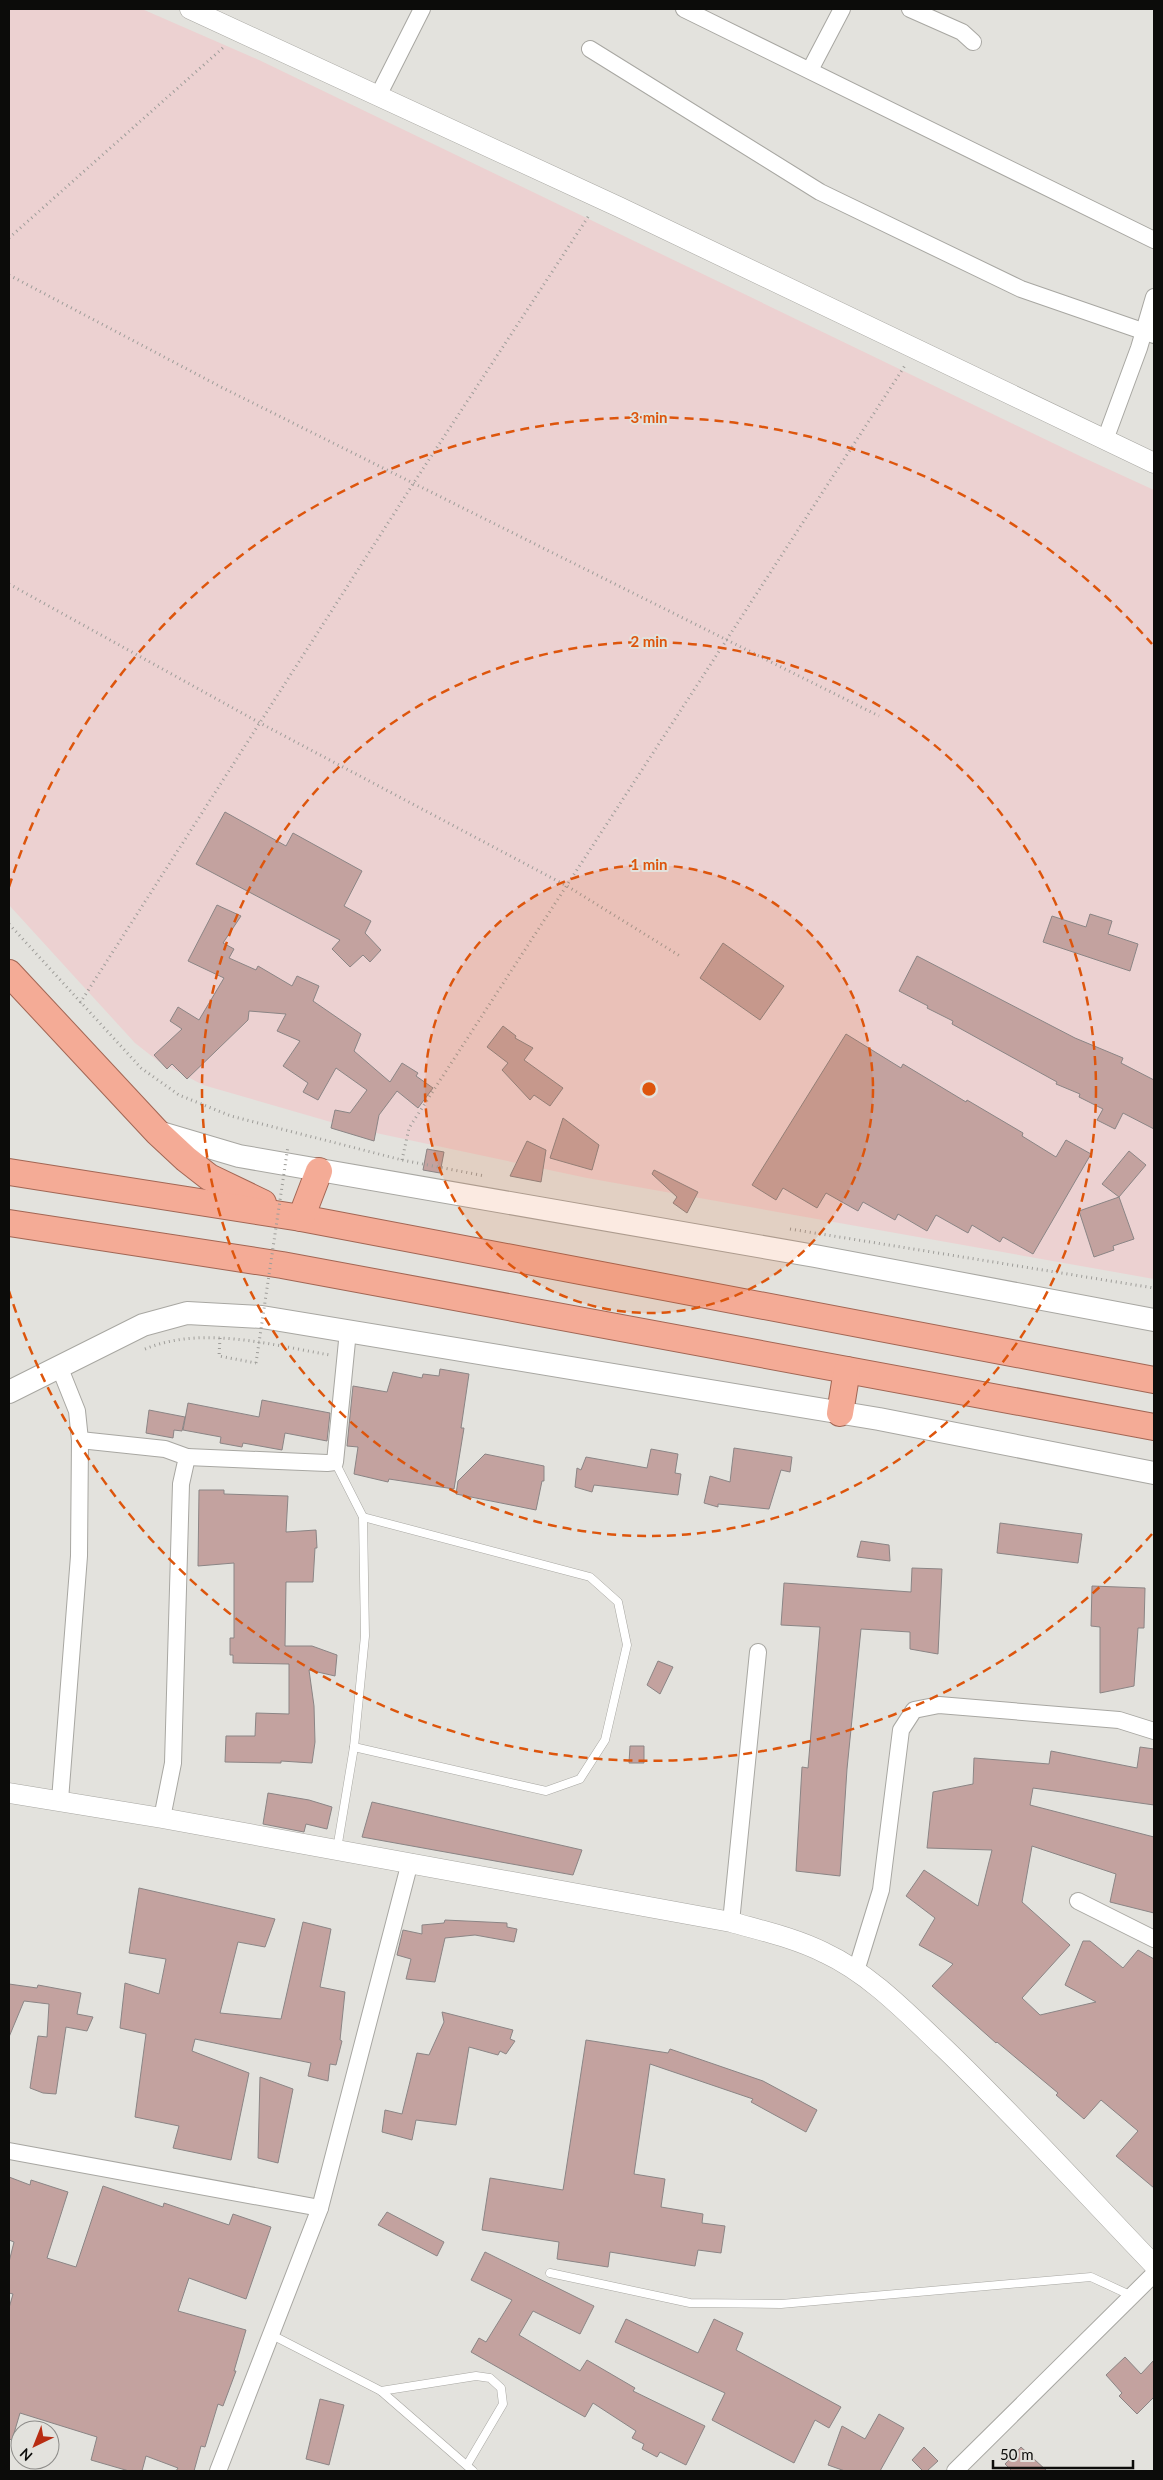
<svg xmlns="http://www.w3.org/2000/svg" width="1163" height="2480" viewBox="0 0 1163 2480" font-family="Lato,sans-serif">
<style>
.commercial{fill:#ecd1d1}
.building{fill:#c3a29f;stroke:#8b8585}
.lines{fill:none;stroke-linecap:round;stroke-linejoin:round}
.service-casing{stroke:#a8a7a2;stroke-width:9}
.minor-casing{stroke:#a8a7a2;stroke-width:18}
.tertiary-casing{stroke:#a8a7a2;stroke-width:21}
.secondary-casing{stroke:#a8a7a2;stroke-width:24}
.trunk-casing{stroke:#a26654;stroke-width:28}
.path{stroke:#9e9d99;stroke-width:3;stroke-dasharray:1 4;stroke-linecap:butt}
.service{stroke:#fff;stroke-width:8}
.minor{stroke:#fff;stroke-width:16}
.tertiary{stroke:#fff;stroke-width:20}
.secondary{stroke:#fff;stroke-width:22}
.trunk{stroke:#f4ab96;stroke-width:26}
.path-bridge{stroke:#9e9d99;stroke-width:3;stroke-dasharray:1 4;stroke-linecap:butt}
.ring{fill:none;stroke:#dd550c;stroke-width:2.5;stroke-dasharray:9 6}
.centre{fill:#dd550c;stroke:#e3e2dd;stroke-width:2.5}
.ring-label{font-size:15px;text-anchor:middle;font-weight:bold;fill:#dd550c;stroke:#e3e2dd;stroke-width:4;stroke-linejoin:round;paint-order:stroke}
</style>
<rect width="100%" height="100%" fill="#e3e2dd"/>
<path class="commercial" d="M9 9H142L259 60 1082 457 1154 490V1279L587 1178 348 1127 203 1085 158 1061 135 1043 9 905Z"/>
<g class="building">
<path d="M225 812 286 846 293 833 362 871 344 906 371 921 365 933 381 950 370 962 363 955 350 967 332 949 340 940 196 864Z"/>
<path d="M217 905 241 916 223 943 234 949 229 958 256 970 258 966 292 986 297 976 319 986 313 1001 361 1034 354 1051 390 1082 402 1063 418 1073 416 1076 433 1088 418 1108 397 1091 379 1115 374 1141 331 1128 335 1110 350 1113 367 1090 336 1068 318 1100 303 1092 308 1083 283 1066 300 1041 277 1031 286 1014 249 1011 248 1020 187 1079 172 1064 167 1069 154 1055 182 1029 170 1021 178 1007 199 1020 224 978 188 961Z"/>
<path d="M1090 914 1112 921 1108 934 1138 944 1130 971 1043 942 1052 916 1086 927Z"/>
<path d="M723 943 784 986 760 1020 700 978Z"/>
<path d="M917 956 1075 1038 1123 1058 1121 1063 1154 1080V1129L1123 1113 1115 1129 1097 1120 1103 1109 1079 1097 1080 1094 1056 1084 1057 1082 952 1024 953 1021 927 1008 928 1006 899 991Z"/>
<path d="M503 1026 516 1036 515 1038 533 1048 524 1060 563 1088 550 1106 534 1095 530 1100 502 1070 508 1063 487 1047Z"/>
<path d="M846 1034 901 1068 903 1064 966 1102 967 1100 1023 1133 1022 1136 1056 1157 1066 1140 1091 1154 1033 1254 1003 1237 1000 1242 972 1225 968 1233 936 1215 927 1231 898 1214 895 1220 863 1202 858 1211 826 1193 817 1208 783 1188 776 1200 752 1185Z"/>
<path d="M563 1118 599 1145 592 1170 550 1158Z"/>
<path d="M527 1141 546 1150 541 1182 510 1176Z"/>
<path d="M427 1149 444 1152 440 1173 423 1170Z"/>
<path d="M1129 1151 1146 1165 1119 1197 1134 1239 1113 1246 1114 1250 1094 1257 1079 1211 1119 1197 1102 1184Z"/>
<path d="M654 1170 698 1192 687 1213 673 1203 677 1197 652 1174Z"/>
<path d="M440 1369 469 1374 461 1428H464L454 1489 389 1479 388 1482 354 1474 358 1447 347 1446 353 1386 387 1392 393 1372 422 1378 423 1374 439 1376Z"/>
<path d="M262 1400 330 1413 327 1441 285 1433 282 1450 243 1443 242 1447 220 1443 221 1437 183 1430 188 1403 259 1417Z"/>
<path d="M149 1410 185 1417 182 1431 174 1430 173 1438 146 1433Z"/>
<path d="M734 1448 792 1457 790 1472 781 1470 769 1509 718 1504V1507L704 1503 710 1476 730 1482Z"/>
<path d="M651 1449 678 1454 675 1473 681 1474 678 1495 594 1485 592 1492 575 1487 577 1468 581 1470 586 1457 647 1468Z"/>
<path d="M485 1454 544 1466V1481H542L536 1510 456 1494 458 1481Z"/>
<path d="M199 1490H224V1494L288 1496 286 1532 316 1530 317 1548H315L313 1582H286L285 1646H312L337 1655 335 1676 309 1670 314 1706 315 1742 312 1763 281 1761V1763L225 1762 226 1736H255L256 1713 289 1714V1664L233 1663V1655H230V1638H234V1563L198 1566Z"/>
<path d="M1000 1523 1082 1534 1078 1563 997 1553Z"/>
<path d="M861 1541 889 1545 890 1561 857 1557Z"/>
<path d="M912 1568 942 1569 938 1654 910 1649V1632L861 1629 847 1769 840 1876 796 1871 802 1767 808 1768 820 1627 781 1625 784 1583 911 1592Z"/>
<path d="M1092 1586 1145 1588 1144 1628H1138L1134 1686 1100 1693V1627L1091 1626Z"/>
<path d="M658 1661 673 1667 660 1694 647 1685Z"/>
<path d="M630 1746H644V1763H629Z"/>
<path d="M1140 1747 1154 1749V1805L1033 1788 1030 1805 1154 1837V1913L1110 1902 1116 1874 1032 1846 1022 1902 1070 1945 1022 1998 1040 2015 1096 2002 1065 1985 1083 1941H1090L1123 1968 1138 1950 1154 1959V2188L1116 2156 1138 2131 1101 2100 1084 2119 1056 2095 1058 2093 997 2042 996 2043 932 1986 953 1964 919 1945 935 1918 906 1896 924 1870 978 1906 992 1850 927 1848 933 1792 973 1784 974 1758 1049 1764 1051 1751 1137 1768Z"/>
<path d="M268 1793 309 1800 332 1807 327 1829 306 1824 304 1832 263 1824Z"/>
<path d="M372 1802 582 1850 573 1875 362 1837Z"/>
<path d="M139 1888 275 1919 265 1947 238 1942 220 2013 281 2019 303 1922 331 1929 320 1987 345 1992 340 2040 342 2041 336 2065 330 2064 328 2081 308 2076 311 2063 195 2039 192 2051 249 2073 231 2160 173 2148 179 2126 135 2117 146 2034 120 2028 125 1983 159 1994 166 1959 129 1953Z"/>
<path d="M445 1920 507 1923V1927L517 1929 514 1942 475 1935 445 1938 435 1982 406 1979 411 1959 397 1955 403 1930 422 1934V1925L444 1923Z"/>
<path d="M9 1984 37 1988 38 1985 81 1993 77 2014 93 2017 87 2031 66 2027 56 2094 43 2093 30 2088 38 2036 47 2037 49 2004 24 2001 9 2037Z"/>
<path d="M442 2012 513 2030 510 2039 515 2041 506 2054 500 2051 498 2055 469 2047 456 2125 416 2120 412 2140 382 2132 385 2110 402 2114 417 2053 429 2055 444 2022Z"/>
<path d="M586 2040 668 2053 670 2049 763 2081 817 2110 806 2132 751 2102 753 2099 650 2064 634 2174 665 2179 661 2207 703 2214 702 2223 725 2226 721 2253 698 2250 695 2266 610 2252 608 2267 557 2259 559 2242 482 2230 490 2178 563 2190Z"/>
<path d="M260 2077 293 2089 278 2163 258 2158Z"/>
<path d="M9 2177 30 2185 31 2180 68 2192 47 2258 76 2267 103 2186 163 2207 164 2203 229 2225 233 2214 271 2227 246 2299 189 2278 178 2311 246 2330 234 2371H236L223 2406 218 2404 205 2447 201 2446 194 2471H176L178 2468 146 2456 142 2471H129L91 2460 97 2437 20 2413 12 2440 9 2439V2308L13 2294 9 2293V2262L14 2242 9 2240Z"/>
<path d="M387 2212 444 2242 437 2256 378 2225Z"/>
<path d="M485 2252 594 2306 580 2334 533 2311 519 2335 580 2371 587 2360 635 2388 633 2391 705 2426 686 2465 660 2452 657 2457 642 2449 644 2444 632 2438 636 2431 593 2403 585 2417 471 2352 479 2338 486 2342 512 2300 471 2280Z"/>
<path d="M626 2319 698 2353 714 2319 743 2333 736 2350 841 2407 829 2428 815 2420 794 2463 712 2420 725 2393 615 2342Z"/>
<path d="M1125 2357 1141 2374 1154 2360V2397L1137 2414 1119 2396 1122 2393 1106 2375Z"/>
<path d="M320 2399 344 2405 329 2465 306 2459Z"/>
<path d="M879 2414 904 2428 880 2471H845L828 2465 842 2426 865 2439Z"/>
<path d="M924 2447 938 2461 927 2471H923L912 2460Z"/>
<path d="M1021 2447 1047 2471H1012L1005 2464Z"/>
</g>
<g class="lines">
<defs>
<g id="service">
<path d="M335 1462 363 1517 365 1636 354 1747 337 1849"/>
<path d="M354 1747 546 1791 580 1779 605 1740 627 1645 618 1602 590 1577 363 1517"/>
<path d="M550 2273 690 2303 781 2304 1091 2277 1132 2296"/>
<path d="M272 2335 381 2391 473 2471"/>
<path d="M381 2391 476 2376 490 2378 501 2388 503 2404 467 2465"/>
</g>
<g id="minor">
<path d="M684 9 1154 240"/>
<path d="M910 9 962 32 973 42"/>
<path d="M590 49 820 192 1021 289 1154 335"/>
<path d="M810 70 842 9"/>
<path d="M378 96 422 9"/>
<path d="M1105 440 1139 348 1154 297"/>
<path d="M59 1366 77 1411 80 1440 79 1556 60 1800"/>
<path d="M80 1440 165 1449 187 1457 181 1484 173 1763 162 1818"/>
<path d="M187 1457 327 1463 335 1462 348 1331"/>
<path d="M1078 1901 1154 1939"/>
<path d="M731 1922 758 1652"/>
<path d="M856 1971 881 1890 901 1730 914 1710 939 1705 1119 1720 1154 1731"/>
<path d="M9 2151 320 2208"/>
<path d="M218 2471 320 2208 410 1862"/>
<path d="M955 2471 1154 2274"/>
</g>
<g id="tertiary">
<path d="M190 9 619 207 1154 463"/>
<path d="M9 1793 162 1818 731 1922C763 1931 795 1938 825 1953 870 1974 907 2013 943 2047 1016 2117 1084 2192 1154 2265"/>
</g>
<g id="secondary">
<path d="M158 1132 239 1156 815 1256 1154 1320"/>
<path d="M9 1392 143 1325 187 1313 262 1317 879 1419 1154 1473"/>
</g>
<g id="trunk">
<path d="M9 973 157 1132 186 1159 209 1177 263 1203"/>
<path d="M9 1172 301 1218 1154 1380"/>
<path d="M301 1218 319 1171"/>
<path d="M9 1223 282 1265 1154 1427"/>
<path d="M840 1413 847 1370"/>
</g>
</defs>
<use href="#service" class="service-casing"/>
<use href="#minor" class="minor-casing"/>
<use href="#tertiary" class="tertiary-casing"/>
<use href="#secondary" class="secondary-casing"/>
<use href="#trunk" class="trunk-casing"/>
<g class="path">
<path d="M9 238 225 46"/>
<path d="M9 275 221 387 879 716"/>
<path d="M9 584 260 723 567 886 680 956"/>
<path d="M9 924 141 1068 179 1095 231 1116 402 1160 485 1176"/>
<path d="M80 1003 413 484 590 214"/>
<path d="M402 1160 409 1128 906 364"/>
<path d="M790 1229 1154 1288"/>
<path d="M220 1338 219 1356 256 1363"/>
<path d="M145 1349C203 1325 271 1345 330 1355"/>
</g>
<use href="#service" class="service"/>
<use href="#minor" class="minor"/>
<use href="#tertiary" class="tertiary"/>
<use href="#secondary" class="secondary"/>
<use href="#trunk" class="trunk"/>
<path class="path-bridge" d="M256 1363 288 1146"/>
</g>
<circle cx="649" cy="1089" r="224" fill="#dd550c" fill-opacity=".12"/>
<g class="ring">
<circle cx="649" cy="1089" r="224"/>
<circle cx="649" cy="1089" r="447"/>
<path d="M1152 1534A671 671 0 0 1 9 1291M9 887A671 671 0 0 1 1152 644"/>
</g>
<circle cx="649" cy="1089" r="8" class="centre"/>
<g class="ring-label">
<text x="649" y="423">3 min</text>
<text x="649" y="647">2 min</text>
<text x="649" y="870">1 min</text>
</g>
<rect width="1163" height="2480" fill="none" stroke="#0c0c0a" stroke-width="20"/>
<g transform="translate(35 2445) rotate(223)"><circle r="24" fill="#e3e2dd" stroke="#8d8c89"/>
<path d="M0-4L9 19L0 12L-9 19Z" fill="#b82d13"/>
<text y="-8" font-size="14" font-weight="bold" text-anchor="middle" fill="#0c0c0a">N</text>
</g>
<path d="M993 2460v8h140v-8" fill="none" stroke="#0c0c0a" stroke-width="2.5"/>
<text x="1000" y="2460" font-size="15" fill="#0c0c0a" stroke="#e3e2dd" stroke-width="4" paint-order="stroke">50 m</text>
</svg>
